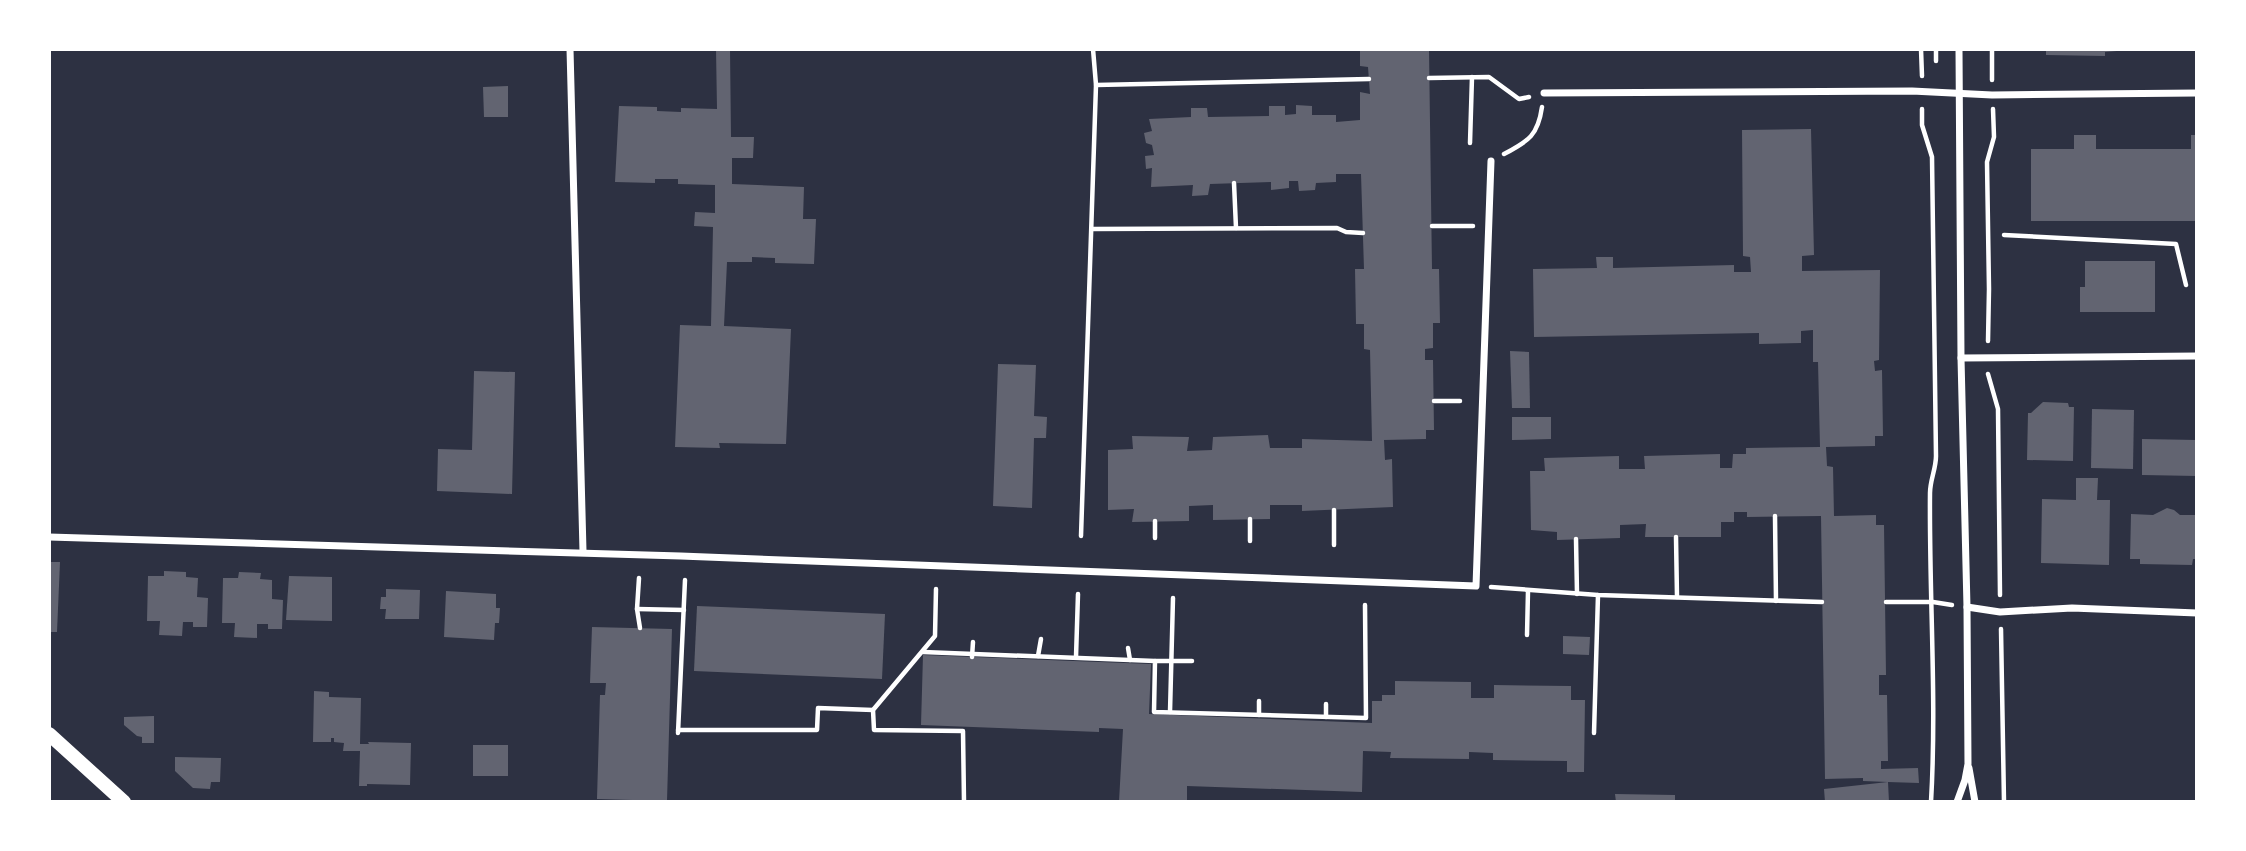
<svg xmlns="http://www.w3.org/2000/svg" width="2246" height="851" viewBox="0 0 2246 851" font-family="Ubuntu,sans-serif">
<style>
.building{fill:#626471}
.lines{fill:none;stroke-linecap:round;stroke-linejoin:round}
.path{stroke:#fff;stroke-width:4.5}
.minor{stroke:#fff;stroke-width:7}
.secondary{stroke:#fff;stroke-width:14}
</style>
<rect width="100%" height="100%" fill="#2d3142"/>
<g class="building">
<path d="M716 49H730L731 137H754L753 158H732V184L804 187 803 219H816L814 264 775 263V258L752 257V262H727L724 326 791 329 786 444 719 443 720 448 675 447 680 325 711 326 713 227 694 226 695 212 715 213V185L678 184V179H655V183L615 182 619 106 657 107V111L681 112V108L717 109Z"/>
<path d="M1360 49H1429L1432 269H1439L1440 323H1433V348L1425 349V360H1433L1434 430H1426V439L1384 440 1385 460 1392 459 1393 507 1302 511V505H1270V519L1213 520V505L1189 506V521L1132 522 1134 509 1108 510V450L1133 449 1132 436 1189 437 1187 451 1212 450 1213 437 1268 435 1270 448H1302V439L1372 441 1370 350 1364 349V324H1356L1355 269H1364L1361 174H1336V182L1316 183 1315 190 1299 191 1298 181H1289V188L1271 190V182L1210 184 1208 195 1192 196 1193 185 1151 187 1152 168 1146 169 1145 156 1154 155 1152 145 1146 143 1144 133 1152 131 1149 119 1191 117V108H1207L1208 117 1269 116V106H1285V115L1296 114V105L1312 106V115H1336V122L1360 120V92L1370 94 1368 67 1360 66Z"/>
<path d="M2046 49H2117V51L2105 52V56L2046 55Z"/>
<path d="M508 86V117H484L483 87Z"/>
<path d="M1811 129 1814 255 1802 256V271L1880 270 1879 360 1874 361 1875 371 1882 370 1883 436H1875V446L1826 447 1827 466 1833 467 1834 516 1876 515V525H1884L1886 675H1879V695H1887L1888 761H1881V769L1918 768 1919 783 1888 782 1889 802H1825L1824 789 1888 782 1863 781V778L1825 779 1821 516 1747 517V512H1734V522H1721V537H1645L1646 524 1620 525V538L1557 540V532L1531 530 1530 471H1545L1544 458 1619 456V469H1645L1644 456 1720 454V468H1732L1733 454H1746V448L1820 447 1818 362H1813V330L1801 331V343L1759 344V333L1534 337 1533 269 1597 268 1596 257H1613V268L1734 265V272H1751L1750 257 1743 256 1742 130Z"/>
<path d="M2074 135H2096V149H2191V135H2197V221H2031V149H2074Z"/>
<path d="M2085 261H2155V312H2080V287H2085Z"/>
<path d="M1510 351 1529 352 1530 408H1512Z"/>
<path d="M998 364 1036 365 1034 416 1047 417 1046 438H1034L1032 508 993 506Z"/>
<path d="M474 371 515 372 512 494 437 491 438 449 472 450Z"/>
<path d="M2043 402 2068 403 2069 407H2074L2073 461 2027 460 2028 413H2031Z"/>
<path d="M2092 409 2134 410 2133 469 2091 468Z"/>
<path d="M1512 417H1551V439L1512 440Z"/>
<path d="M2142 439 2197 440V476L2142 475Z"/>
<path d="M2076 478H2098L2097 500H2110L2109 565 2041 563 2042 499 2076 500Z"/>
<path d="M2167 508 2174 510 2180 515H2197V559H2193L2192 565 2140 564V559H2130L2131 514 2153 515Z"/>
<path d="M49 562H60L57 632H49Z"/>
<path d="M164 571 186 572V577L198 578 197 597 208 598 207 627H193V622H183L182 636 159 635 160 621H147L148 576H164Z"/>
<path d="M239 572 261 573 260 579 272 580V599L283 600 282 629H268V624H257V638L234 637 235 623H222L223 578H238Z"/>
<path d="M289 576 332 577V621L286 620Z"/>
<path d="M386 589 420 590 419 619H385L386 609H380L381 597H386Z"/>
<path d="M446 591 496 594V608H500L499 623H495L494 640 444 637Z"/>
<path d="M697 606 885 614 882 679 694 671Z"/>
<path d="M592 627 672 629 667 801 597 799 600 695H605L606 683H590Z"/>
<path d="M1563 636 1590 637 1589 655 1563 654Z"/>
<path d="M923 655 1151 664 1149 714 1372 723V701H1382V695H1395V681L1471 682V698H1494V685L1571 686V700H1585L1584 772H1567V761L1493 760V753L1469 752V759L1390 758 1391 752 1363 751 1362 792 1187 786V802H1119L1123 729 1099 728V732L921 725Z"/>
<path d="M314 691 329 692V697L361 698 360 744H369L368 742 411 743 410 785 367 784V786H359L360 751H343L344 743 334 742V738H331V742H313Z"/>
<path d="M154 716V743H142V737L137 736 124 725V717Z"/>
<rect x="473" y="745" width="35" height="31"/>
<path d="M175 757 221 758 220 782H211L210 789 193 788 175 771Z"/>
<path d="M1615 794 1675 795V802H1616Z"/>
</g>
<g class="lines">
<g class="path">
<path d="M1921 49 1922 76"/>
<path d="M1936 49V61"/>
<path d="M1992 49V80"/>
<path d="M1429 78 1489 77 1519 99 1529 97"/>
<path d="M1096 85 1369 79"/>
<path d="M1922 109V125L1932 157 1936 456C1936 469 1930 480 1930 493 1929 596 1937 699 1931 802"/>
<path d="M1470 143 1472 77"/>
<path d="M1504 154C1529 141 1538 135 1542 107"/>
<path d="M1234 183 1236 228"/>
<path d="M1432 226H1473"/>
<path d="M1092 229 1337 228 1346 232 1363 233"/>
<path d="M2004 235 2176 244 2186 285"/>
<path d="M1988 341 1989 289 1987 162 1994 137 1993 109"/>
<path d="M1988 374 1998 409 2000 595"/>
<path d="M1434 401H1460"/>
<path d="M1334 510V545"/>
<path d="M1775 516 1776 601"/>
<path d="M1081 536 1096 85 1093 49"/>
<path d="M1676 537 1677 597"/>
<path d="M1155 538V521"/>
<path d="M1576 539 1577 594"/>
<path d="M1250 541V519"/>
<path d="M639 578 637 609 640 628"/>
<path d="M1491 587 1598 595 1822 602"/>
<path d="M936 589 935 636 873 710 874 730 963 731 964 802"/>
<path d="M1886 602H1933L1952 605"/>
<path d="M637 609 684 610"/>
<path d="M2001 629 2004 802"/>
<path d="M1527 635 1528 591"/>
<path d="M1128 648 1130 660"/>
<path d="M923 652 1155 661 1154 712 1366 718 1365 605"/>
<path d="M1038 656 1041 639"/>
<path d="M972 657 973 642"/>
<path d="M1076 657 1078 594"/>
<path d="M1155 661H1192"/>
<path d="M1326 704V717"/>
<path d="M1170 712 1173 598"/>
<path d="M1259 715V701"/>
<path d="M678 730H817L818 708 873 710"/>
<path d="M678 733 685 580"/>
<path d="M1594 733 1598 595"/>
</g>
<g class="minor">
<path d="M570 49 583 551"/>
<path d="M1544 93 1912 91 1992 95 2197 93"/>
<path d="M1961 358 2197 356"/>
<path d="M49 537C525 550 1000 566 1476 586L1491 161"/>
<path d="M1967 607 2000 612 2072 608 2197 613"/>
<path d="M1969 768 1975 802"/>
<path d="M1957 802 1965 780 1968 764 1967 607 1961 358 1959 49"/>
</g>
<path class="secondary" d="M49 734 124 802"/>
</g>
<rect width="2246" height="851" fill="none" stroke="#ffffff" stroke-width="102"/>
</svg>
